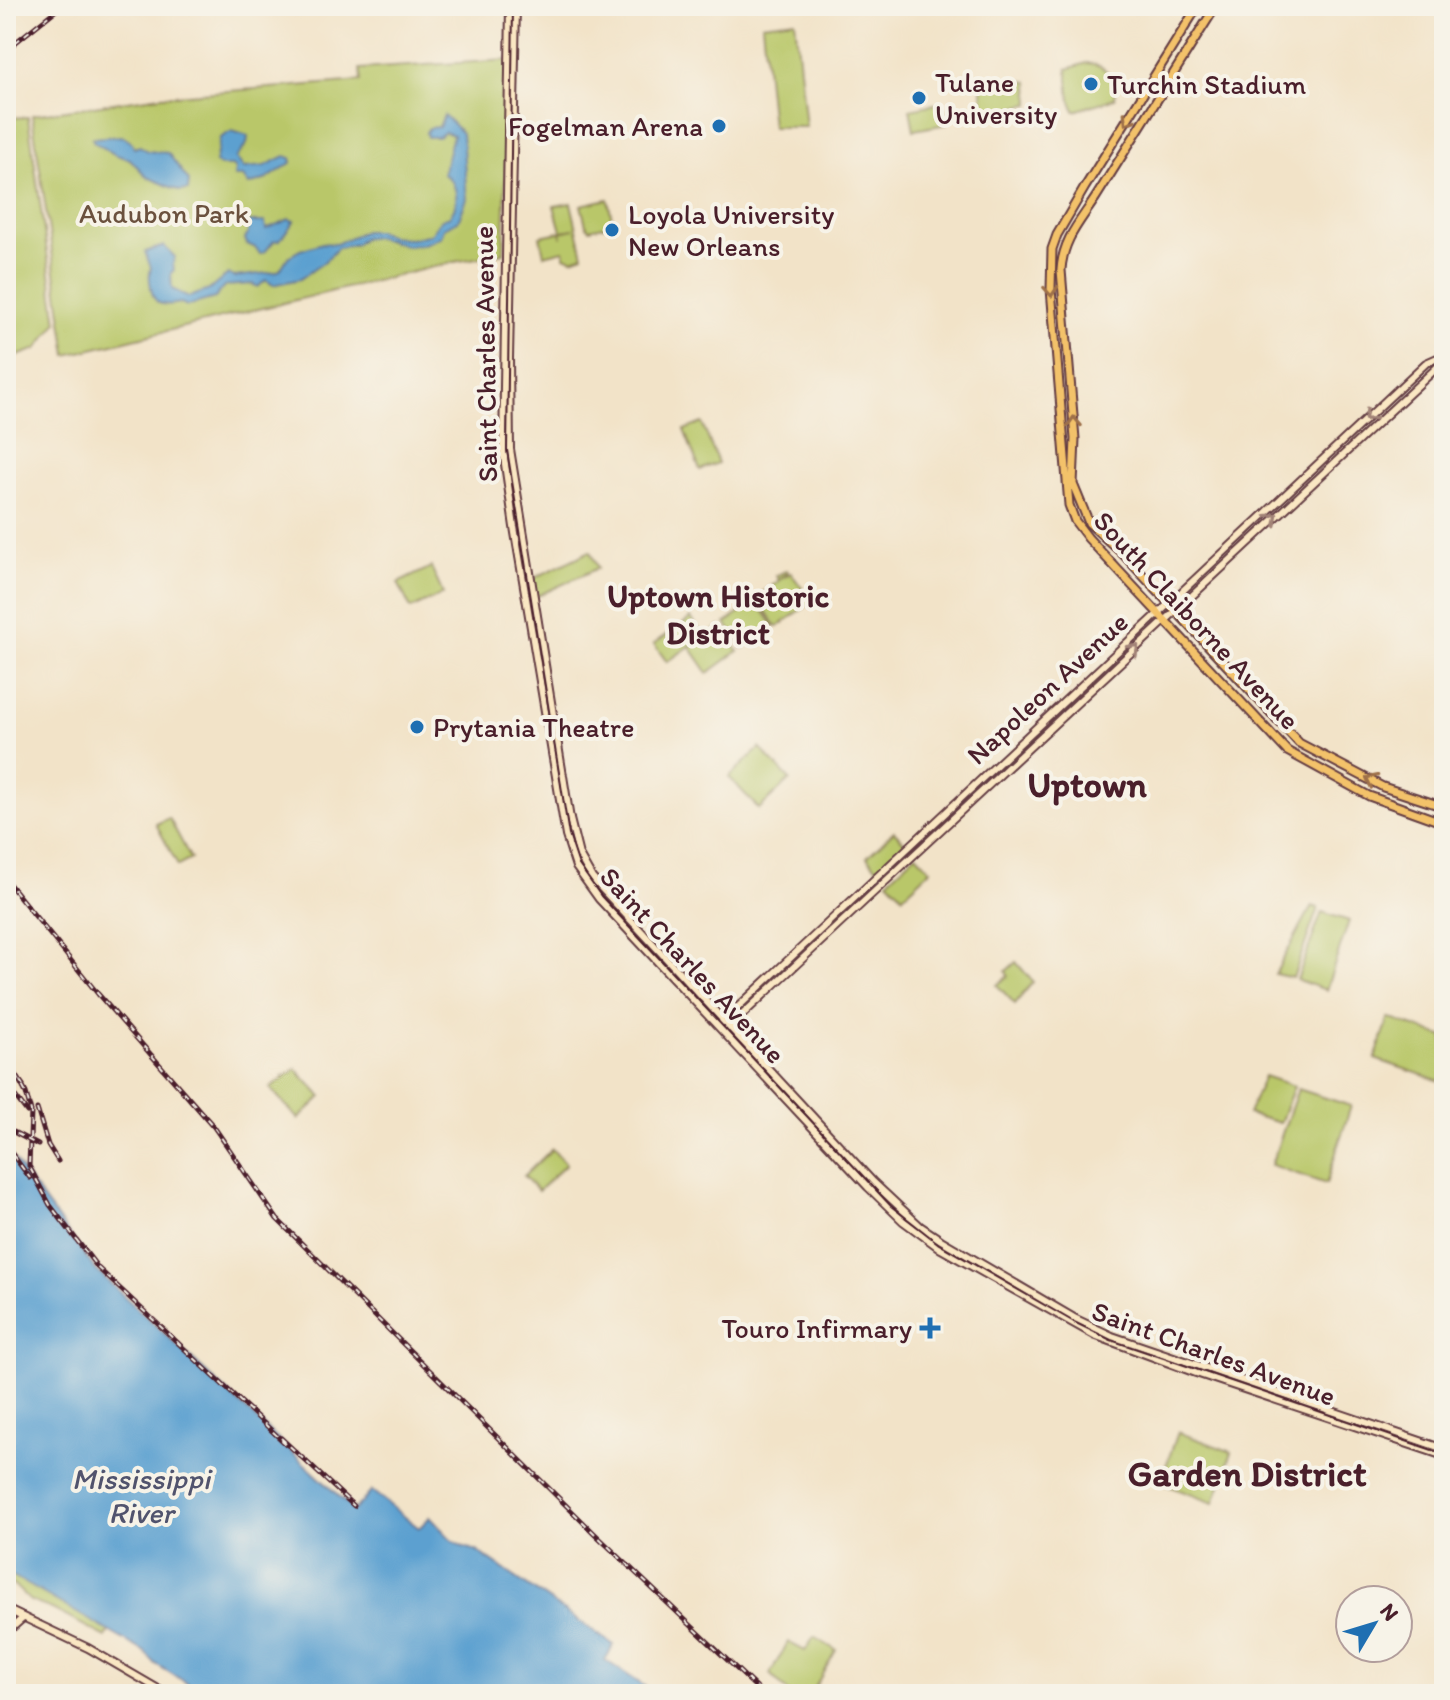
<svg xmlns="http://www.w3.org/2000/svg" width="1450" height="1700" viewBox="0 0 1450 1700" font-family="Itim,sans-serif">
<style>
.green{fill:#b9c769;stroke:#82734a;stroke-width:2}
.water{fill:#5ba0d0;stroke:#52607e;stroke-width:2}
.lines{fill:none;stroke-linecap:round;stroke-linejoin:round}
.secondary-casing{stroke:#633c43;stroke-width:10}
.primary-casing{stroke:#633c43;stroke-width:11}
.secondary{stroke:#fae7c3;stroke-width:6}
.primary{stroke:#f3c26a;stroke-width:7}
.tram{stroke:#4a1f2b;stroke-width:2}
.rail-casing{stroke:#4a1f2b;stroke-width:5}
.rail{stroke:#f7f3e8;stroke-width:2;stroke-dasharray:6;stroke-linecap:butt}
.oneway{stroke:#9e704a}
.oneway2{stroke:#a28377}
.poi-dot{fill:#1f6fb2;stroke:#f7f3e8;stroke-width:3}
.labels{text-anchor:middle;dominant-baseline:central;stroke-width:8;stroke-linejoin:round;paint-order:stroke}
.poi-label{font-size:28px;fill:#4a1f2b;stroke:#f7f3e8;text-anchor:start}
.park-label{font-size:28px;fill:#6b513e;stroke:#f7f3e8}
.street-label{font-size:28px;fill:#4a1f2b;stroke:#f7f3e8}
.water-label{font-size:30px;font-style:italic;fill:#51536d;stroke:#f7f3e8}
.quarter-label{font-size:32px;font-weight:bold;fill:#4a1f2b;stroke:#f7f3e8}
.district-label{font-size:36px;font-weight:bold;fill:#4a1f2b;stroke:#f7f3e8}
</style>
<rect width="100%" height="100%" fill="#f7f3e8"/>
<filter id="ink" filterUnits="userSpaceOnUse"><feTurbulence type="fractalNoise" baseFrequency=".0125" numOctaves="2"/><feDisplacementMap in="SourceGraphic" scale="16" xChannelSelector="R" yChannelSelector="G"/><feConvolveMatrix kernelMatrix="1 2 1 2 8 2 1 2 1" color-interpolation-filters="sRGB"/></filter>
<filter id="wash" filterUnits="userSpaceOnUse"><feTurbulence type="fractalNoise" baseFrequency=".006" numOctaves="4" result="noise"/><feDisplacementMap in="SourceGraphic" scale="32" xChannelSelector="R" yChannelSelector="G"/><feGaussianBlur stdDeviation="1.8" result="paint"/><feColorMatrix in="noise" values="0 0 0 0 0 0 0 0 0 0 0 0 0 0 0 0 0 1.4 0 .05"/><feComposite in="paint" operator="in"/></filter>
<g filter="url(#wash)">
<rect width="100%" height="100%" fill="#f2e3c8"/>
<g class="green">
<path d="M795 20 806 127H772L762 24Z"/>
<path d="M508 60 504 253 454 262 67 355 32 115 161 96 361 81 360 69Z"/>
<path d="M1087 63C1108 64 1114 78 1115 98L1075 111 1070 99 1067 69Z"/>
<path d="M1013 80 1029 82 1030 104 999 110 983 109 982 86Z"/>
<path d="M935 104 943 109 947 124 914 130 910 109Z"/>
<path d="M28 117 57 323 37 349 6 360V118Z"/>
<path d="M608 199 613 224 590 229 586 225 581 205Z"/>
<path d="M571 203 583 255 572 259 565 256 564 250 544 255 540 236 560 232 562 238 561 232 574 229 561 231 554 206Z"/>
<path d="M702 423 718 463 700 470 684 430Z"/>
<path d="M590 551 598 568 533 598 530 580Z"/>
<path d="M431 567 443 594 411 609 398 583Z"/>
<path d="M787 570 788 572 779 580 791 573 812 602 777 627 756 597 779 581 776 576Z"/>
<path d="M756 601 774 626 743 648 726 623Z"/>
<path d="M691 618 704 636 667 662 654 644Z"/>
<path d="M721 626 738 651 708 673 690 647Z"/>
<path d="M760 748 790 780 759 809 729 777Z"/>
<path d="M169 818 191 859 178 866 156 824Z"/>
<path d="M894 831 907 845 879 870 867 857Z"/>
<path d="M916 854 931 870 903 896 888 880Z"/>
<path d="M1312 906 1318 908 1293 978 1275 974Z"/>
<path d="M1322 912 1349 921 1326 990 1297 980Z"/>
<path d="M1016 962 1033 982 1015 1004 997 985 1008 976 1006 971Z"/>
<path d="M1389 1018 1444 1037V1069L1440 1081 1375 1059Z"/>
<path d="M296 1069 322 1097 298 1119 270 1088Z"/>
<path d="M1264 1076 1294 1086 1280 1123 1248 1114Z"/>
<path d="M1298 1089 1351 1106 1326 1184 1271 1165Z"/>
<path d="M552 1149 566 1164 538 1191 524 1176Z"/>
<path d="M1178 1432 1232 1452 1214 1503 1160 1483Z"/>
<path d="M6 1567 110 1629 106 1637 52 1609 30 1601 15 1586 6 1582Z"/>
<path d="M814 1637 836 1650 811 1694H790L770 1674 788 1642 805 1651Z"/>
</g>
<g class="water">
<path d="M444 115 462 133 467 199 458 221 444 228 441 237 424 244 408 246 375 237 363 238 356 244 338 248 324 262 300 279 273 285 266 280 258 287 252 284 225 286 215 298 187 306 181 303C164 306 154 307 151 288 150 280 148 275 151 268L145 252 164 246 175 257 173 263 174 270 171 273 172 289 189 297 209 290 228 274 234 277 275 272 280 270 288 257 300 250 322 243 336 244 364 231H377L394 237 411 239 431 234C435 229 437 222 442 219 450 214 447 221 452 212 460 200 456 179 443 174L453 135 445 132 438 137H427L426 132 429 128 439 127Z"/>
<path d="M232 131 248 136 247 144 236 158 244 168 265 166 285 156 291 158 292 162 267 179 249 185 243 177H234L235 169 232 166H220L215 163 220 138Z"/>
<path d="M122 136 131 142 134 148 140 146 148 151 168 153 189 181 188 190 180 191 147 177 130 159 116 155 94 142 92 138Z"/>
<path d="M289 219 294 221C290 228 284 233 280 240L274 241 265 252 260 254 256 248 247 244 245 239 248 234 249 222H265L266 229Z"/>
<path d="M6 1149 95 1269 354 1510 372 1491 419 1528 430 1517 451 1539 461 1546 477 1551 614 1645 605 1660 656 1694H205L154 1663 145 1652 6 1572Z"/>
</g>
</g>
<g filter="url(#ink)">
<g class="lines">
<defs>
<g id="secondary">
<path d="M510 6 503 450 514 527 566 836 576 867 599 899 868 1187 903 1221 941 1249 1094 1335 1196 1373 1444 1456"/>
<path d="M516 6 509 358 510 449 570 819 579 855 592 878 873 1182 920 1226 941 1240 1076 1319 1112 1336 1444 1449"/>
<path d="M722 1022 1426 363 1444 355"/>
<path d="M727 1029 1444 361"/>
<path d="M6 1609 88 1648 167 1694"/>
<path d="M6 1633 23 1618"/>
</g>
<g id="primary">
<path d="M1198 6 1085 187 1057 235 1052 249 1051 289 1069 505 1075 521 1088 538 1287 751 1369 796 1444 823"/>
<path d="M1216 6 1096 197C1080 222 1063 239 1061 270L1075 439 1073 484 1089 523 1124 555 1299 743 1383 787 1444 807"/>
</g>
</defs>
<use href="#secondary" class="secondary-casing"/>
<use href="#primary" class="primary-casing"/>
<use href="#secondary" class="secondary"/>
<use href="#primary" class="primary"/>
<path class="tram" d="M513 6 507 450 569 835 579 865 601 896 891 1206 939 1244 1074 1322 1111 1340 1444 1454"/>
<defs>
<g id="rail">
<path d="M6 50 61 6"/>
<path d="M6 880 98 994 214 1127 277 1219 594 1533 763 1694"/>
<path d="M6 1062 23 1085"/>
<path d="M17 1076 26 1093 31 1112 29 1166 50 1205 98 1268 287 1445"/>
<path d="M6 1084 27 1112"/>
<path d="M37 1109 48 1145 58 1161"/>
<path d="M6 1128 38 1145"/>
<path d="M6 1146 30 1178"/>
<path d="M281 1438 354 1506"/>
</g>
</defs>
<use href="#rail" class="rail-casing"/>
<use href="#rail" class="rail"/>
</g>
<defs><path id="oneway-chevron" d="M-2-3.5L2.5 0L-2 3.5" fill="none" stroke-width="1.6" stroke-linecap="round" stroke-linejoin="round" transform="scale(2)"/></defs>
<g class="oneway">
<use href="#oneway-chevron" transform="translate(1128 120) rotate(122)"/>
<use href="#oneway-chevron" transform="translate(1051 291) rotate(86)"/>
<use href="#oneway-chevron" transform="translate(1074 422) rotate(-93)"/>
<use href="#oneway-chevron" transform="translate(1371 780) rotate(-153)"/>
</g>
<g class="oneway2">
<use href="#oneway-chevron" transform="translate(1369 416) rotate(137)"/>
<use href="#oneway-chevron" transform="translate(1273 518) rotate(-43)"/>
<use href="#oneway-chevron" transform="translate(1134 649) rotate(-43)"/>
</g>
</g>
<g class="poi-dot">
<circle cx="1091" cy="84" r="8"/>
<circle cx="919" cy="98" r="8"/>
<circle cx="719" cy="126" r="8"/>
<circle cx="612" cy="230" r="8"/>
<circle cx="417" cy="727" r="8"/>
<path d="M926 1316h8v8h8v8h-8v8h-8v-8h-8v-8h8z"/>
</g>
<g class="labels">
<g class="poi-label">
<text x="935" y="82">Tulane<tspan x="935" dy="32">University</tspan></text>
<text x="1107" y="84">Turchin Stadium</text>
<text x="703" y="126" text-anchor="end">Fogelman Arena</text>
<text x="628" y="214">Loyola University<tspan x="628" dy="32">New Orleans</tspan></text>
<text x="433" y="727">Prytania Theatre</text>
<text x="912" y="1328" text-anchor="end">Touro Infirmary</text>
</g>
<g class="park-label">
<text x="164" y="213">Audubon Park</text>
</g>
<g class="street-label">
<text transform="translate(485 354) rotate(-91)">Saint Charles Avenue</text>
<text transform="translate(1197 620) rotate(47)">South Claiborne Avenue</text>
<text transform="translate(1047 688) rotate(-43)">Napoleon Avenue</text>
<text transform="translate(693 965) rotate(47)">Saint Charles Avenue</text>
<text transform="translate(1214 1353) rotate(20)">Saint Charles Avenue</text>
</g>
<g class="water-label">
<text x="141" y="1478">Mississippi<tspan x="141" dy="34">River</tspan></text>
</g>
<g class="quarter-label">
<text x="718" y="596">Uptown Historic<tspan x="718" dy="37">District</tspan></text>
</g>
<g class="district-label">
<text x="1087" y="784">Uptown</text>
<text x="1247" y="1473">Garden District</text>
</g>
</g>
<rect width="1450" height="1700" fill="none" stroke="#f7f3e8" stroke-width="32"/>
<g transform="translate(1374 1624) rotate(52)"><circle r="38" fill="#f7f3e8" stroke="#b29e9c" stroke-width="2"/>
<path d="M0-6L14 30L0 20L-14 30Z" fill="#1f6fb2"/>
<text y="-12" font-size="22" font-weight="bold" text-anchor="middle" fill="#4a1f2b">N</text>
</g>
</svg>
